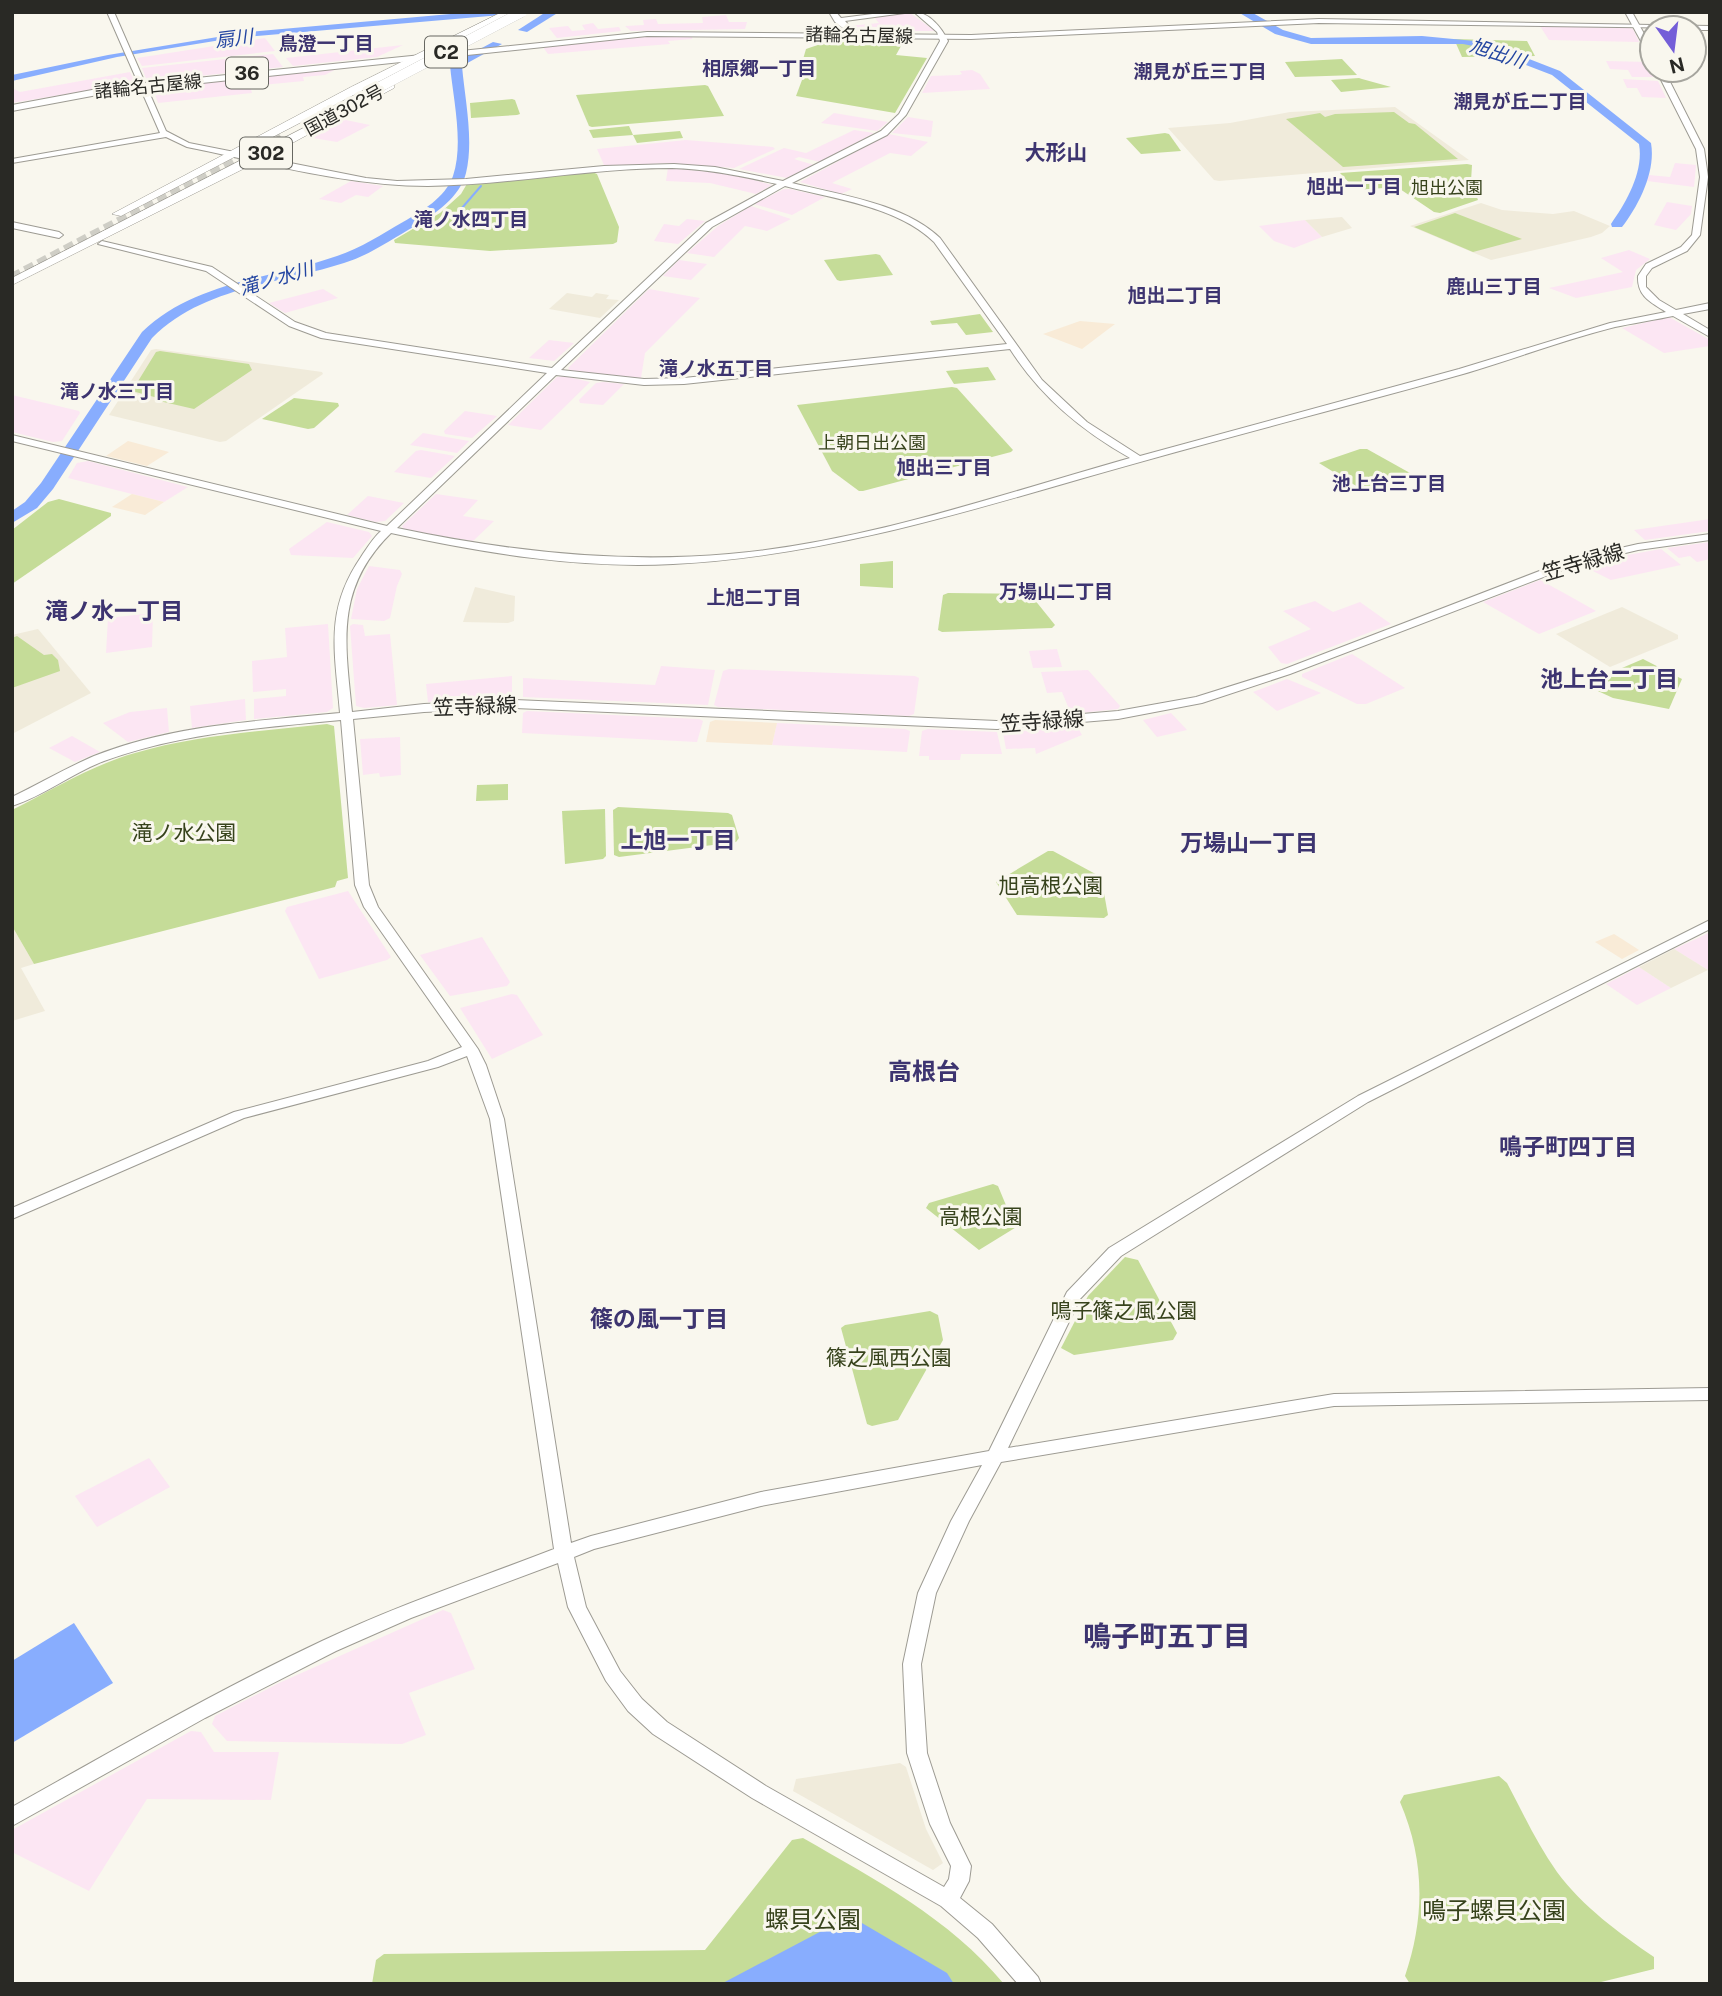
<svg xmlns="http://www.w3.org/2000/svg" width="1722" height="1996" viewBox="0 0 1722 1996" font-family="'Public Sans','Noto Sans JP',sans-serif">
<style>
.commercial{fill:#fce6f3}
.industrial{fill:#f9ebd7}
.built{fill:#f0ebdb}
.green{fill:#c5dc98}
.water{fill:#88adfe}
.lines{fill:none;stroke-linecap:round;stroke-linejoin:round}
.stream{stroke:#88adfe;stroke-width:2}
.river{fill:#88adfe;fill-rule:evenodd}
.highway-tunnel{stroke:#cfcec6;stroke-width:10;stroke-dasharray:10 5;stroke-linecap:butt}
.secondary-casing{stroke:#9d9b93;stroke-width:2}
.primary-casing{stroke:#9d9b93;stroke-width:2}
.highway-casing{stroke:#9d9b93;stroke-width:1}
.secondary{fill:#fff;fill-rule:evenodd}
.primary{fill:#fff;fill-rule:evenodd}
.highway{fill:#fff;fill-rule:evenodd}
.highway-bridge-casing{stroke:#9d9b93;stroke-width:10;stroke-linecap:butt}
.highway-bridge{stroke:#fff;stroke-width:10}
.labels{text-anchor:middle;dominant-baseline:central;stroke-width:6;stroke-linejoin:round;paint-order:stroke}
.far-street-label{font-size:18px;fill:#292925;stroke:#f9f7ee}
.far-park-label{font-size:18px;fill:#37431c;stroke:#f9f7ee}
.far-water-label{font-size:19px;font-style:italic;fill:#2345a1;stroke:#f9f7ee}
.far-neighbourhood-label{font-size:19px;font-weight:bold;fill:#3d3470;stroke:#f9f7ee}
.shield{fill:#f9f7ee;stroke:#676761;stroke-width:2}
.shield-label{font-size:19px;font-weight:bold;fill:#292925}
.far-quarter-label{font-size:21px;font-weight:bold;fill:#3d3470;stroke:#f9f7ee}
.street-label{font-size:21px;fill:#292925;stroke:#f9f7ee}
.park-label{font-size:21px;fill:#37431c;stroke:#f9f7ee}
.neighbourhood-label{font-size:23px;font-weight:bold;fill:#3d3470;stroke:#f9f7ee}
.quarter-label{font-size:24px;font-weight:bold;fill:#3d3470;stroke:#f9f7ee}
.near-park-label{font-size:24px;fill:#37431c;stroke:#f9f7ee}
.near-neighbourhood-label{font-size:28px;font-weight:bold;fill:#3d3470;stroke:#f9f7ee}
</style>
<rect width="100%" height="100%" fill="#f9f7ee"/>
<g class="commercial">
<path d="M910 13 935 31H856L849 26 879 23 874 17Z"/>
<path d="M726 15 729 22H747L745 29 631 31 625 26 644 25 643 20 656 19 658 24 703 23 702 17Z"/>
<path d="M593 23 598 29 619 27 621 31 557 38 549 28 568 26 572 31 585 30 582 25Z"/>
<path d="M1540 26 1629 28 1633 29 1639 42 1549 40Z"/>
<path d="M693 34 692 39 668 41 670 44 608 49 548 54 543 47 627 37Z"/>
<path d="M265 38 275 51 142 66 137 58Z"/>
<path d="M403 45 377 57 293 66 286 58Z"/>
<path d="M273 54 283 67 152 81H147L142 68Z"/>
<path d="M1606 61 1649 62 1657 77H1632L1628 70 1610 69Z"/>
<path d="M340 67 325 75 303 77 304 81 250 86 252 93 158 103 153 89Z"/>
<path d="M972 70 980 74 990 89 922 93 931 76 959 75 962 74 960 71Z"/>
<path d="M130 72 135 82 133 83 12 103V88L20 92Z"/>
<path d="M1623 79 1658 81 1666 98 1642 97 1637 88H1627Z"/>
<path d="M834 113 888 122 877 131 821 123Z"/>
<path d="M908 117 933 121 931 137 892 133Z"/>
<path d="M341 119 370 125 337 142 307 137Z"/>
<path d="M854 130 874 133 820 162 799 157 794 159 814 165 787 178 739 169 784 148 806 153Z"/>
<path d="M889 134 928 142 911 156 890 153 832 183 852 189 841 194 800 182Z"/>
<path d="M686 140 773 147 775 149 734 168 670 163 607 166 604 165 597 149Z"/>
<path d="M1675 163 1696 165 1694 187 1647 181 1649 175 1670 177Z"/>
<path d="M668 168 732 174 772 185 756 194 710 183 666 181Z"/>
<path d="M351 181 383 186 368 197 356 195 341 203 319 199Z"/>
<path d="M784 189H790L825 197 792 215 754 204Z"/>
<path d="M1667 202 1692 206 1691 214 1676 230 1654 225Z"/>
<path d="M751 206 791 219 767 231 745 226 714 257 687 253 718 226Z"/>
<path d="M687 219 705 221 678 244 654 241 664 224 679 226Z"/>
<path d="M1305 220 1322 237 1294 248 1274 241 1259 226Z"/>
<path d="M1629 250 1650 259 1636 270 1632 287 1576 298 1549 288 1623 272 1601 258Z"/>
<path d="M679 260 707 264 691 280 663 276Z"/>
<path d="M323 289 338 298 285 313 269 303Z"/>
<path d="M649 289 700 298 645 353 641 378 570 371 568 368Z"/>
<path d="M1669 317 1710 340V346L1664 353 1622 328Z"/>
<path d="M549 340 574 343 554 361 529 358Z"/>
<path d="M564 376 590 382 541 430 508 425 557 377Z"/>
<path d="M603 382 624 384 603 405 580 403 579 400 596 383Z"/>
<path d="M12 395 79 411 80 413 62 441 53 442 12 432Z"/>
<path d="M465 411 497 416 472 438 445 434 444 431Z"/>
<path d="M423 433 469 441 457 453 410 445Z"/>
<path d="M421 450 455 456 431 478 394 472 416 451Z"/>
<path d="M88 461 188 487 164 502 68 478 77 463Z"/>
<path d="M436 494 478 500 463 516 494 521 473 541 404 530 402 526Z"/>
<path d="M368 496 404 503 385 521 376 522 347 515Z"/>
<path d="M1710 519V531L1645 540 1634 530Z"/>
<path d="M327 522 369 532 372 536 353 558 291 555 289 549Z"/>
<path d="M1710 542V559L1697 562 1690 556 1679 558 1667 548Z"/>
<path d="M1661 549 1681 565 1611 580 1587 568V565L1616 557Z"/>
<path d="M369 566 400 570 402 574 397 586 390 618 384 621 351 619 357 589Z"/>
<path d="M1540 580 1564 593 1596 611 1539 634 1483 602Z"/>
<path d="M1315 601 1333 612 1360 602 1391 624 1287 664 1281 663 1268 647 1311 629 1283 611Z"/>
<path d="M153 613 152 647 106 653 108 618Z"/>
<path d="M328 624 333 708 327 712 254 719V699L286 696V689L253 692 252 661 287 657 285 628Z"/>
<path d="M353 624 363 625 365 636 390 634 397 705 364 708 356 706 350 626Z"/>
<path d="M1057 649 1062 667 1033 668 1029 651Z"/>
<path d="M1352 654 1405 688 1366 704H1357L1302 677V674Z"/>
<path d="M661 666 715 670 708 705 523 697V678L655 685Z"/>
<path d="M729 669 915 676 919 678 914 714 909 716 718 707 714 705 723 671Z"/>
<path d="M1088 670 1120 706 1118 709 1071 714 1062 692 1047 693 1041 672Z"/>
<path d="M512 676V696L506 698 428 702 426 684Z"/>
<path d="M1287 679 1321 693 1277 711 1253 692Z"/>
<path d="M245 699 246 720 192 728 190 706Z"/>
<path d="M167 708 169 732 128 742 103 723 130 712Z"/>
<path d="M527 711 699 719 703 721 697 742 522 733 523 713Z"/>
<path d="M1171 713 1187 730 1157 737 1143 720Z"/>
<path d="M777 723 905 729 910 731 907 752 772 745Z"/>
<path d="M1077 726 1082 735 1036 754 1035 748 1006 749 1003 733Z"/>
<path d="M928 729 997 732 1002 754H961L960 760H929V756H919L922 731Z"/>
<path d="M72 736 100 752 75 762 49 748Z"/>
<path d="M400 737 401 775 380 777 379 773 363 775 360 739Z"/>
<path d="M348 891 391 957 387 960 319 979 285 911 287 907Z"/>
<path d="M1710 932 1708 970 1674 949 1698 938Z"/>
<path d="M482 937 510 982 507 986 450 996 420 955Z"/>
<path d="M1639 967 1671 988 1637 1005 1606 984Z"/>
<path d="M512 994 517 995 543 1035 492 1059 460 1008Z"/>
<path d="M149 1458 170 1487 97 1527 75 1496Z"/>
<path d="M443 1610 451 1613 475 1669 409 1693 426 1735 402 1744 227 1741 212 1724 215 1716 279 1683Z"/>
<path d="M191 1731 201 1732 214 1752H279L271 1800 147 1799 89 1891 12 1852V1830Z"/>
</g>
<g class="industrial">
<path d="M1080 321 1115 324 1082 349 1043 334Z"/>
<path d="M128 441 169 452 147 466 106 456Z"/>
<path d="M132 494 164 502 145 515 112 507Z"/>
<path d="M715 720 777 723 772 745 706 742 710 722Z"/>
<path d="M1614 934 1622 939 1639 950 1622 959 1595 942Z"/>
</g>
<g class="built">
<path d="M1395 107 1469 160 1219 181 1214 180 1168 128 1230 123 1290 112Z"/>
<path d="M1481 203 1502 210 1553 214 1574 211 1610 226 1602 233 1591 237 1491 260 1410 226Z"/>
<path d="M1342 217 1352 228 1322 237 1305 220Z"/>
<path d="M567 293 592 297 596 293 609 295 606 299 619 300 600 318 549 309Z"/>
<path d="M156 349 322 372 323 374 226 441 220 442 109 415 151 350Z"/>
<path d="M475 587 515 596 514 621 508 623 463 622Z"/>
<path d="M1622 607 1678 635V639L1610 667 1556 634Z"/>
<path d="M38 629 91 693 12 734V635Z"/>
<path d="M12 926 34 964 21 968 45 1011 12 1021Z"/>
<path d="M1674 949 1708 970 1671 988 1639 967Z"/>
<path d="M900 1763 906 1767 926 1829 943 1863 933 1870 793 1791 796 1779Z"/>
</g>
<g class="green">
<path d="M841 37 879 38V41L884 45 901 46 896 55 927 58 895 113 796 96 802 80 799 73 806 49Z"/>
<path d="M1454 39 1527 41 1535 56 1462 57Z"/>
<path d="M1342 59 1357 75 1295 77 1285 62Z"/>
<path d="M1359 78 1362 79 1391 87 1341 92 1331 80Z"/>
<path d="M705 85 708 86 724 116 592 127 589 126 576 95Z"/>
<path d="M512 99 515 100 520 114 517 115 471 118 470 103Z"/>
<path d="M1394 112 1409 123 1415 124 1458 159 1343 167 1286 119 1320 113 1325 117 1335 114Z"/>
<path d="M629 126 633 135 680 131 683 138 637 143 633 135 593 138 589 130Z"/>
<path d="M1165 133 1169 134 1181 151 1141 154 1126 138Z"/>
<path d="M1467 164 1472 165 1471 181 1478 200 1440 213 1434 212 1397 187 1356 190 1340 173Z"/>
<path d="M592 172 597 174 619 227 617 242 613 244 490 251 395 243 394 240 440 213 461 194 468 182Z"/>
<path d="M1455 213 1522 239 1473 252 1414 227Z"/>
<path d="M876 254 880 255 893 275 840 281 837 280 824 260Z"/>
<path d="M980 314 993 332 966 335 957 323 932 325 930 321Z"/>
<path d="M160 351 249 364 252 370 194 409 155 400 158 398 132 391 156 352Z"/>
<path d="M988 367 996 380 954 384 946 371Z"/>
<path d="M952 387 957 388 1013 450 1011 452 863 491H859L832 471 797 405Z"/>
<path d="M294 398 338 403 339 406 314 428 308 429 262 419Z"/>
<path d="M1360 449H1367L1410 473V476L1361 489 1319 463Z"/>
<path d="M59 499 111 513V516L12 584V530L48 502Z"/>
<path d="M893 561V588L860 586V564Z"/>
<path d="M948 593 1030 594 1055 625 1052 628 942 632 938 630 943 595Z"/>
<path d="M17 636 44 655 52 654 58 660 60 671 12 688V638Z"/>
<path d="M1643 659 1682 679 1669 709 1613 698 1587 686V683Z"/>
<path d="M327 724 334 726 348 878 337 881 335 887 34 964 12 926V810C52 790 92 765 135 753 197 735 263 731 327 724Z"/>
<path d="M508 784V800L476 801 477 785Z"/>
<path d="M618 807 728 813 732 815 739 838 736 842 619 857 614 855 613 810Z"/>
<path d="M605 809 606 856 603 859 565 864 562 811Z"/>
<path d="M1048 851H1053L1101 877 1108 915 1104 918 1017 915 996 882Z"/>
<path d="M993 1184 998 1186 1013 1222 1018 1226 979 1250 926 1208 929 1203Z"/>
<path d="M1125 1257 1138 1260 1177 1333 1173 1340 1074 1355 1061 1348 1088 1296Z"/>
<path d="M930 1311 938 1315 943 1340 898 1420 872 1426 867 1424 841 1328 845 1325Z"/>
<path d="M1499 1776 1507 1783C1523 1813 1537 1844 1557 1872 1583 1907 1619 1933 1654 1957V1969L1593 1984H1410L1405 1976C1425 1917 1425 1860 1400 1802L1404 1795Z"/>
<path d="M803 1838C876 1880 949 1918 1004 1984H372L376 1960 384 1954 705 1950 792 1840Z"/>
</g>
<g class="water">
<path d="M473 12H535L233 38 117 57 12 81V75L108 55 248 32Z"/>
<path d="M74 1623 113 1683 12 1743V1661Z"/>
<path d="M850 1916 947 1973 954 1984H721Z"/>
</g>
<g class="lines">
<path class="stream" d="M458 224 455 216 481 186"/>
<g class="river">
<path d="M546 12H559L527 32 518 30Z"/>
<path d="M1238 12H1251L1283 30 1311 38 1422 36 1485 42 1560 71 1651 143C1656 171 1639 205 1622 227H1612L1611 224C1626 203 1644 172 1639 144L1552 75 1479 47 1463 44H1311L1275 34Z"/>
<path d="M493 42 502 44 462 66C465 100 474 140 466 173 460 197 435 214 415 226 392 239 370 255 344 263 279 284 203 287 152 338L53 489 37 508 12 523V511L25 502 41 483 142 332C195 281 271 279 337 256 361 248 382 234 403 222 422 211 445 198 453 176 464 143 453 99 450 65Z"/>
</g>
<path class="highway-tunnel" d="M12 278 281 137"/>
<defs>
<g id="secondary">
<path d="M107 12H114L166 131 189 143 366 178 397 181 466 179 604 166 674 164 715 167 783 181 881 131 899 114 940 41 937 32 914 12C929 12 942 28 948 41L906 115 887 135 792 183C840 195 903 203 940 238L1042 380 1087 422 1140 456 1459 369 1610 323 1666 312C1650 302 1637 296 1638 276L1646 264 1681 247 1692 235 1700 177 1696 149 1656 70H1664L1704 149 1708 177 1700 235 1687 251 1652 268 1646 276V287L1659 300 1676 310 1710 303V309L1683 314 1710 330V337L1673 316C1654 320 1634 323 1615 327 1563 340 1514 359 1463 374 1335 410 1207 442 1080 479 946 518 813 557 673 564 579 569 483 553 391 533 335 588 345 642 352 712L424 704 515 700 997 721 1118 711 1196 697 1282 670 1568 560 1638 544 1710 534V540L1638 550 1575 565 1290 674 1202 703 1118 719 997 729 515 708 424 712 353 719 369 885 378 907 478 1049 486 1065 504 1119 571 1543 591 1536 761 1492 989 1451 1067 1292 1109 1248 1358 1096 1710 920V929L1368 1102 1121 1256 1080 1299 1008 1448 1334 1394 1710 1388V1400L1334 1406 1001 1462 969 1521 936 1593 921 1664 927 1753 950 1823 971 1866 969 1881 960 1898 992 1924 1038 1977 1041 1984H1018L978 1938 941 1906 752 1798 653 1734 628 1711 606 1681 568 1607 558 1563 411 1618 336 1651 205 1718 12 1826V1807C114 1750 216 1691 322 1641 397 1605 477 1579 554 1549L490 1119 467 1056 438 1067 244 1118 12 1219V1208L234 1112 428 1061 462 1047 364 907 355 885 341 720C260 728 180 733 104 761 72 773 44 796 12 806V797C39 784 66 768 94 756 172 725 257 721 340 713 335 652 324 611 361 557 367 548 373 538 381 531L12 441V435L387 526 547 373 321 338 289 326 206 271 98 244 102 241 212 267 295 322 326 333 552 368 706 223 777 184C742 176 707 169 672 168 590 168 510 185 428 186 347 186 266 163 187 147L166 137 12 163V159L160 133ZM785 186C834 199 897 206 934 242L1007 344 684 378 644 379 561 370 712 227ZM1010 349C1041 397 1081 430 1130 458 999 495 866 542 729 554 617 564 506 551 397 528L556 375 644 385 684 384ZM982 1465 951 1521 918 1593 903 1664 907 1753 930 1824 951 1866 949 1879 944 1887 766 1786 667 1722 642 1699 620 1671 586 1607 574 1557 594 1549 761 1506Z"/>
<path d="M829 12H836L841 18 888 12H912L845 21 856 33 852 35 835 22Z"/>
<path d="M1625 12H1632L1652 48V56L1648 54Z"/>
<path d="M12 222 59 232 63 235 59 238 12 228Z"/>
</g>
<path id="primary" d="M1319 19 1710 26V30H1694V28L1319 23 971 39 647 36 108 93 12 111V105L108 87 647 32 971 35Z"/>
<g id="highway">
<path d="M502 12H513L121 216 112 214 351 87Z"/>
<path d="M391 83 394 84V88L259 161 12 285V278Z"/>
</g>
</defs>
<use href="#secondary" class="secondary-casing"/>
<use href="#primary" class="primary-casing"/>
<use href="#highway" class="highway-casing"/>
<use href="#secondary" class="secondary"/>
<use href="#primary" class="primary"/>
<use href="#highway" class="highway"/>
<defs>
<path id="highway-bridge" d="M370 92 522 12"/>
</defs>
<use href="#highway-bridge" class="highway-bridge-casing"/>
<use href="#highway-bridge" class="highway-bridge"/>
</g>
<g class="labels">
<g class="far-street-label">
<text transform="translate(859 35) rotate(1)">諸輪名古屋線</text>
<text transform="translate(148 86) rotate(-6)">諸輪名古屋線</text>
<text transform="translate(344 110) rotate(-28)">国道302号</text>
</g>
<g class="far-park-label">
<text x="1447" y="187">旭出公園</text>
<text x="872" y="442">上朝日出公園</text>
</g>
<g class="far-water-label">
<text transform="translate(234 38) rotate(-7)">扇川</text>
<text transform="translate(1498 53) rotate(18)">旭出川</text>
<text transform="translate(276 278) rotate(-16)">滝ノ水川</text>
</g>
<g class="far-neighbourhood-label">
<text x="326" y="43">鳥澄一丁目</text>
<text x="759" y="68">相原郷一丁目</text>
<text x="1200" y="71">潮見が丘三丁目</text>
<text x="1520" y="101">潮見が丘二丁目</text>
<text x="1354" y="186">旭出一丁目</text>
<text x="471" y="219">滝ノ水四丁目</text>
<text x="1494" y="286">鹿山三丁目</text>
<text x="1175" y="295">旭出二丁目</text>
<text x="716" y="368">滝ノ水五丁目</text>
<text x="117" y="391">滝ノ水三丁目</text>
<text x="944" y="467">旭出三丁目</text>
<text x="1389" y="483">池上台三丁目</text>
<text x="1056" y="591">万場山二丁目</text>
<text x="754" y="597">上旭二丁目</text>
</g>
<g class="shield">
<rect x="425" y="36.5" width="42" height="31" rx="5"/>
<rect x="226" y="57.5" width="42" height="31" rx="5"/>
<rect x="240" y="137.5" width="52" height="31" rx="5"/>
</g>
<g class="shield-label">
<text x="446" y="52">C2</text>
<text x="247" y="73">36</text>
<text x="266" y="153">302</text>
</g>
<g class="far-quarter-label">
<text x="1056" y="152">大形山</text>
</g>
<g class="street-label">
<text transform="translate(1583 562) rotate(-16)">笠寺緑線</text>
<text transform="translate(475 706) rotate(-2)">笠寺緑線</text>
<text transform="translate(1042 721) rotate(-4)">笠寺緑線</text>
</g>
<g class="park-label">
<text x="184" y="832">滝ノ水公園</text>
<text x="1051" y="885">旭高根公園</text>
<text x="981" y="1216">高根公園</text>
<text x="1124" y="1310">鳴子篠之風公園</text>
<text x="889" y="1357">篠之風西公園</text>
</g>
<g class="neighbourhood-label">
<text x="114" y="610">滝ノ水一丁目</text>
<text x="1609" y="678">池上台二丁目</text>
<text x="678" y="839">上旭一丁目</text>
<text x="1249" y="842">万場山一丁目</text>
<text x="1568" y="1146">鳴子町四丁目</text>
<text x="659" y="1318">篠の風一丁目</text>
</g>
<g class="quarter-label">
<text x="924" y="1071">高根台</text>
</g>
<g class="near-park-label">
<text x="1494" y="1910">鳴子螺貝公園</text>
<text x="813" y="1919">螺貝公園</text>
</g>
<g class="near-neighbourhood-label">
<text x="1167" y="1635">鳴子町五丁目</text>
</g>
</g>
<rect width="1722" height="1996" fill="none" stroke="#292925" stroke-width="28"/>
<g transform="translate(1673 49) rotate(166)"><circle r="33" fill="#f9f7ee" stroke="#a6a59e" stroke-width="2"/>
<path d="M0-5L12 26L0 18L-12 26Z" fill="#745ed8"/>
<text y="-10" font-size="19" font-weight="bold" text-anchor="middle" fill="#292925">N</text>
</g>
</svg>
